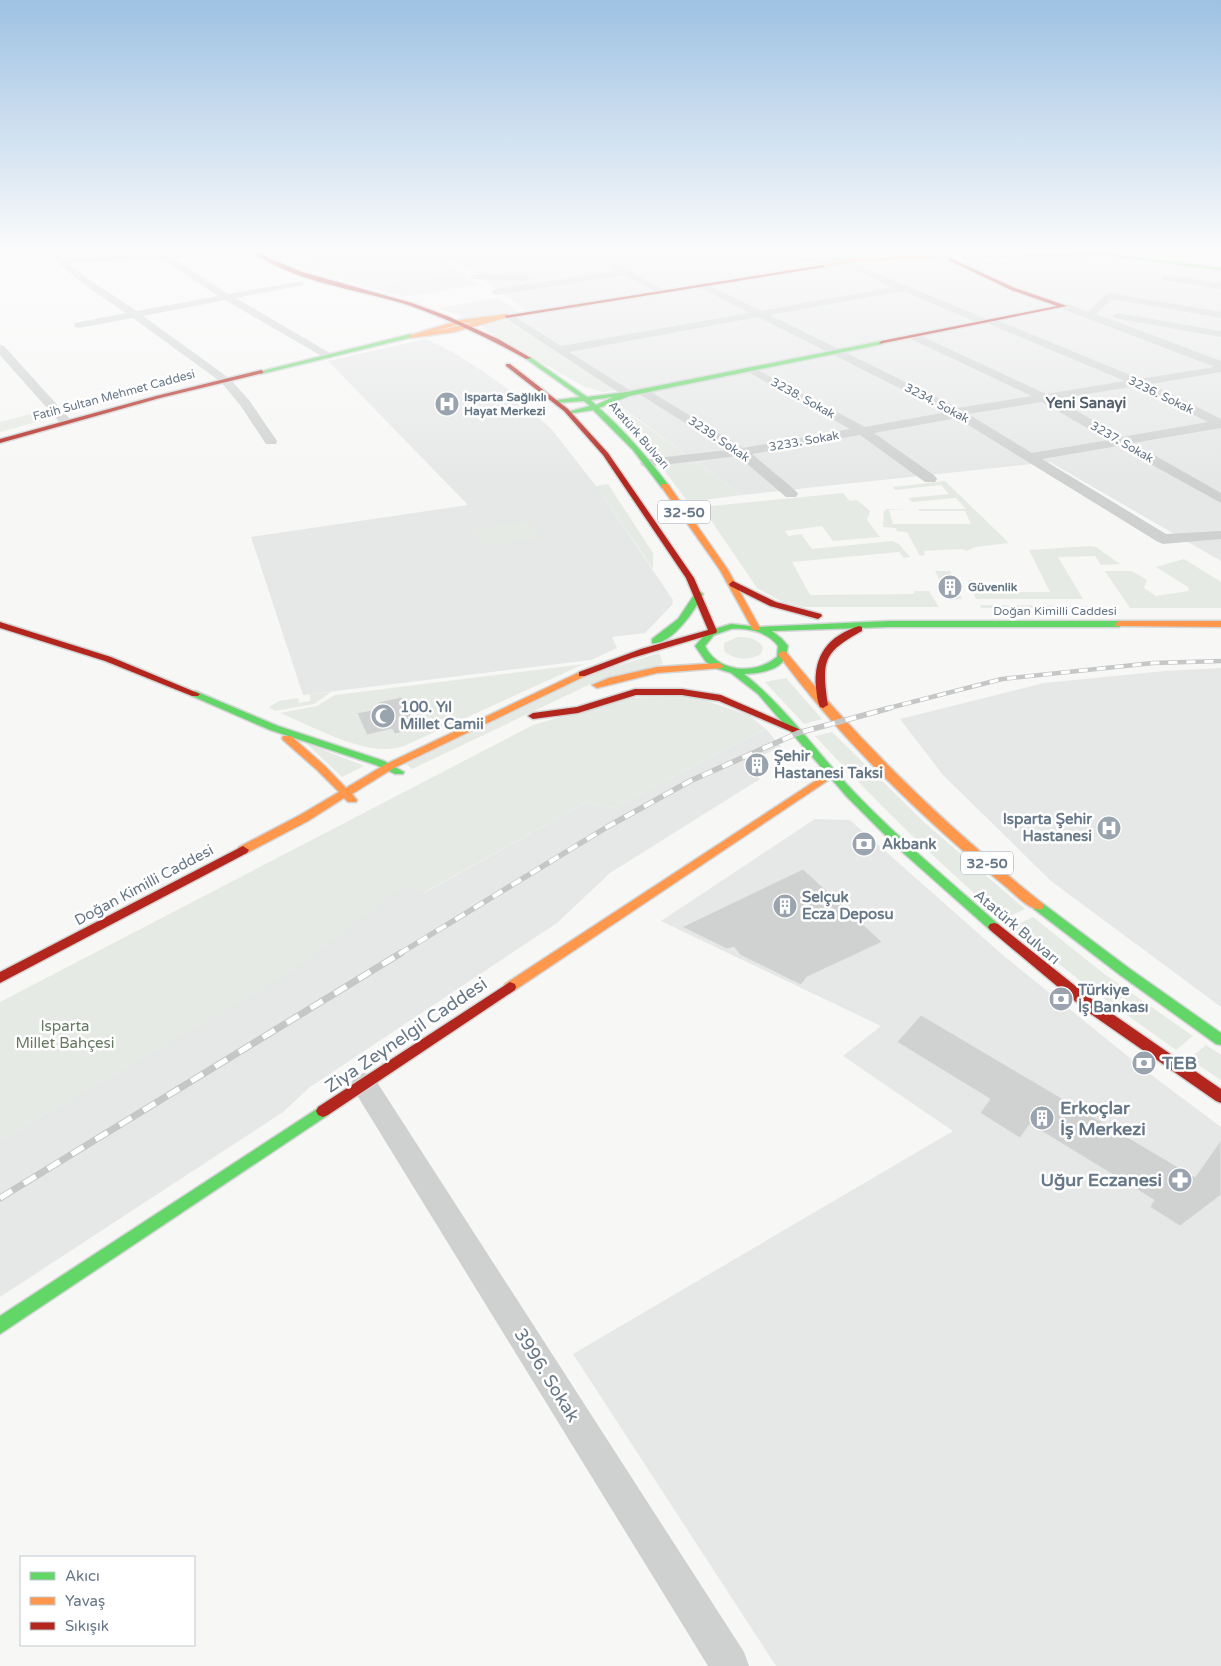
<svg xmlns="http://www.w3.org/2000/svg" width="1221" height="1666" viewBox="0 0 1221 1666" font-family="'Varela Round',sans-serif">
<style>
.built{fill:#e6e7e7}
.green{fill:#e6eae4}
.building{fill:#d0d2d2;stroke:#e6e6e6}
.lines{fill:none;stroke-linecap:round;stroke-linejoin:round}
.fast-casing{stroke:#d4d5d6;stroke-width:3}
.slow-casing{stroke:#d4d5d6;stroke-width:3}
.jam-casing{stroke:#d4d5d6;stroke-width:3}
.street{fill:#cfd1d1;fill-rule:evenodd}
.fast{fill:#63d668;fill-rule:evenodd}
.slow{fill:#ff974d;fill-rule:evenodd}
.jam{fill:#b3261e;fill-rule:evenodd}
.rail-far2-casing{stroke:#c5c7c7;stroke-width:4.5}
.rail-far1-casing{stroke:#c5c7c7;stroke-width:5.5}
.rail-casing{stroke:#c5c7c7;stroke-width:7}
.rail-far2{stroke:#fff;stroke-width:3;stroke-dasharray:9;stroke-linecap:butt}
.rail-far1{stroke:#fff;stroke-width:4;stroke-dasharray:11;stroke-linecap:butt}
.rail{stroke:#fff;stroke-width:5;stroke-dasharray:14;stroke-linecap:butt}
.labels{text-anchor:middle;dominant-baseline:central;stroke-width:5;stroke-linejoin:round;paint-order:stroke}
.far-street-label{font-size:12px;fill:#667787;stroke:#fff}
.far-poi-label{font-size:12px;font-weight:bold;fill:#667787;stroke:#fff;text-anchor:start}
.shield{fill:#fff;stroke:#94a0ab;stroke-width:1}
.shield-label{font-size:14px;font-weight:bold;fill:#667787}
.far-quarter-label{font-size:15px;font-weight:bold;fill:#54606c;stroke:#fff}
.poi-label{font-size:15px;font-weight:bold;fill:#667787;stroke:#fff;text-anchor:start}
.street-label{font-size:15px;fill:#667787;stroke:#fff}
.park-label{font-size:15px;fill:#657961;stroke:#fff}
.near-street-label{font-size:18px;fill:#667787;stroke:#fff}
.near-poi-label{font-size:18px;font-weight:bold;fill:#667787;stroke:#fff;text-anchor:start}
</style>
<rect width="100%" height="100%" fill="#f7f7f6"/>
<g class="built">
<path d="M255 248H922L946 262 1088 256 1221 271V561L1050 462 742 495 616 403 634 396 517 318 533 315 451 257 265 255Z"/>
<path d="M459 272 478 284 404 297 369 287Z"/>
<path d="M498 298 518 311 467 319 439 308Z"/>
<path d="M426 339 451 351 487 374 513 393 553 431 596 486 673 600 672 605 645 633 612 637 617 648 591 660 303 695 251 537 468 505 328 361Z"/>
<path d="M1221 668V1007L1051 881 943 775 900 719 1044 683 1165 671Z"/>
<path d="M766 729 781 747 743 764 760 779 610 873 557 923 310 1087 283 1112 0 1297V1140L287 974 371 862 424 893 586 803 613 808Z"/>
<path d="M815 819 850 820 1004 956 1146 1071 1221 1127V1666H776L573 1354 953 1131 843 1056 881 1026 661 921Z"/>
</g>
<g class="green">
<path d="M313 258 440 259 459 272 369 287 284 262 290 259Z"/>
<path d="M507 320 616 390 603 392 583 386 483 329V325Z"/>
<path d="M146 384 153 390 0 432V422Z"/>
<path d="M624 410 687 455 655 458 614 412Z"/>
<path d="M695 461 742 495 688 502 660 465Z"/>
<path d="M945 481 1009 543 976 547 966 551 962 549 924 551 925 555 920 556 907 532 897 531 896 528 883 527 884 511 887 509H906L889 510 893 524H971L965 511H919L918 509H966L956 498 912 502 908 498 949 494 941 485 895 490 893 487Z"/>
<path d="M608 484 653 553V569L596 486Z"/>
<path d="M843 493 850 501 857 500 870 511 867 520 880 537 833 541 822 526 785 531 788 536 801 534 812 549 892 541 899 544 910 557 904 558 899 552 792 562 810 595 914 594V591H929L939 607H804L783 602 757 588 702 507Z"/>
<path d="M532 521 541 538 481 546 472 529Z"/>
<path d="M1091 546 1096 547 1120 564 1101 565 1095 556 1058 557 1083 599H976L968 580H972L977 592H1050L1029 550Z"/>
<path d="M1184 559 1221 582V608H1130L1105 571H1132L1147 580 1144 588 1156 596 1189 591 1188 587 1156 567Z"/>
<path d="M935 571H950L962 599 950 600Z"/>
<path d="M980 605 1087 606 1089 608H981Z"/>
<path d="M738 637C748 637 757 638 763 647L761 654C749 661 734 660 724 651V643Z"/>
<path d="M659 653 663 664 595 682 412 769 406 764 594 673Z"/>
<path d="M584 664 404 746C368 759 315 727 280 713L317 706 335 695Z"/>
<path d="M786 678 822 719 804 724 765 682Z"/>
<path d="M331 692 314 704 275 711 269 707 279 701 298 698 299 703 310 701V694Z"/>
<path d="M693 696 750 716 766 729 613 808 586 803 423 893 407 884 288 974 0 1140V1002L533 725 625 698Z"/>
<path d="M832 732 925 823 1025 909 1004 919C937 862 875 801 815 736Z"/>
<path d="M306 743 364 766 342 777Z"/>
<path d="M1033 917 1103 973 1193 1036 1176 1050 1092 990 1012 927Z"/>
<path d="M1206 1045 1221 1055V1080L1189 1059Z"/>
</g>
<g class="building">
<path d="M402 697 417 728 395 734 392 729 367 735 357 713 382 708 379 702Z"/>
<path d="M803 869 882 942 807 977 801 985 740 955 734 947 727 949 682 927Z"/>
<path d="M921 1015 1195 1177 1221 1140V1195L1180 1226 1150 1207 1154 1200 1030 1124 1020 1138 980 1113 990 1099 897 1042Z"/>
</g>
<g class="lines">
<defs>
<g id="fast">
<path d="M1104 253 1221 268V270L1104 255 964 258 962 257Z"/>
<path d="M411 334 413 337 261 374 258 372Z"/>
<path d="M881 341 883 344 629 396 599 408C625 431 648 458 669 486L665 488H662L633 450 593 410 567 414V412L590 406 584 401 555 403 554 402 557 400 580 397 525 358 530 357 587 397 627 392ZM613 397 596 405 591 400Z"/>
<path d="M699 591 703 594C696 609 671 646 652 643V639L678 619 696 592Z"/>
<path d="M889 621H1119L1123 624 1119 627H889L772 631 782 639 788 646C787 649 787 655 785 658 779 671 756 674 744 674 787 708 818 754 855 793 900 840 950 881 998 924L1000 927 998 930H990L900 850 847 797 758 694 731 673 715 668 706 662 695 646 708 631 731 624 758 627ZM731 629C748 628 768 632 778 646L777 657C755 675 718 673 705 646L714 635Z"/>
<path d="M195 691 278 726 384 761 404 772 403 774H395L376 765 270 730 192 696 190 694Z"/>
<path d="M1038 902 1042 903 1130 969 1221 1033V1045L1216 1044 1120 975 1034 909 1032 906 1034 903Z"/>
<path d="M323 1105 328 1107 330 1111 328 1115 0 1334V1316Z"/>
</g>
<g id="slow">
<path d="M21 248 19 249 0 251V249Z"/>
<path d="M942 255 944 257 858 261 823 267 821 266 858 259Z"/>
<path d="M507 314 509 317 454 332 411 338 408 336 460 320ZM482 321 435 331 460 324Z"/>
<path d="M662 484H668L728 570 760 628 759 630H753L752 628 720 570 661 486Z"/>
<path d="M1119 621H1221V627L1116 626 1115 624Z"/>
<path d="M783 651 786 652C863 746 948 828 1042 903L1044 906 1042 909C1030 912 1014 893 1005 886 923 819 841 740 778 654Z"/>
<path d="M719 663 724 666 722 668 657 673 597 688 592 685 609 678 657 667Z"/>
<path d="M582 671 587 674 585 676 394 768 352 794 357 800 356 802H348L344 798 308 821 247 853 243 854 237 850 239 847 300 815 339 792 317 770 283 740 282 738 283 736H291L325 766 346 788 386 764Z"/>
<path d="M832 770 836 771 837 773 836 775 515 990 510 992 505 990 504 987 505 984Z"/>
</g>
<g id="jam">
<path d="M247 248H253L267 257 302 272 412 303 447 316 498 339 531 358 526 359C488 338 449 319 408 305 355 288 292 283 247 248Z"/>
<path d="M950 258 1015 288 1067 306 879 344 881 341 1057 306 1011 290 948 260Z"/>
<path d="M823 265 825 267 507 318 504 316Z"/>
<path d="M506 364H510L568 409 608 453 694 578 717 631 716 633 632 658 585 676H579V672L641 649 708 630 686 578 603 455 564 411 506 366Z"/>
<path d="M261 370 263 371V373L160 398 0 443V439L156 396Z"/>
<path d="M733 581 776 602 821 614 822 616 818 619 770 606 730 586 729 584Z"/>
<path d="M0 622 111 657 200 694 198 696H192L105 661 0 628Z"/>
<path d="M859 626 862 627V631C822 653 822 661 828 705L823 708 820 707C817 701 817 694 816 688 813 656 828 636 859 626Z"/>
<path d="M635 689H682L721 695 801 730 800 732H792L719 701 682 695H636L578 713 533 719 528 716 533 713 577 707Z"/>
<path d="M243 846 249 850 247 853 0 983V972Z"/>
<path d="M994 923 998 924 1098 1004 1221 1089V1103L1216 1101 1088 1012 990 930 988 927 990 924Z"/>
<path d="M510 982 515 984 516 987 515 990 328 1115 323 1117 318 1115 316 1111 318 1107Z"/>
</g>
</defs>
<use href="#fast" class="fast-casing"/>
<use href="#slow" class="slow-casing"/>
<use href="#jam" class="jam-casing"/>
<g class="street">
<path d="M41 248H51L62 257 154 254 212 248H234L230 252 173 258 228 294 303 281V285L236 298 335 356 329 359 325 358 225 300 143 316 229 378 249 400 277 441 276 444H266L240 405 221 382 133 318 79 328 75 327 74 325 75 323 126 313 82 283ZM162 259 218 296 137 311 88 279 68 263Z"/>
<path d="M261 253 858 257 861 258V262L852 263 986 319H994L1140 379 1215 367 1060 308V304H1068L1088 312 1106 294 1110 293 1221 312V318L1112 299 1096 314 1221 361V372L1151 384 1221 419V428L1133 443 1221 493V503L1118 446 1042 459 1166 534 1221 531V539L1163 544 1158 542 957 418 874 433 935 476 937 479 935 482H925L860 435 752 454 796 491 798 494 796 497H786L738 456 647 467 642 466 640 463 647 459 728 450 639 394 637 391 643 387 743 448 850 429 746 371 744 369 750 366 865 427 947 412 758 317 569 352 631 391 633 394 627 398 502 316 507 313 511 314 561 346 749 313 699 287 697 285 702 282 761 311 893 287 838 263 258 258V254ZM903 291 981 324H989L1125 381 1046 394 917 334H909L908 336 909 338 1032 396 958 408 770 315ZM1137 386 1208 422 1122 437 1056 399ZM1042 402 1108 440 1032 453 968 414Z"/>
<path d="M616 263 666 291 661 294 658 293 625 275 496 295 491 292 496 289 617 271 611 266Z"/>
<path d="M475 274 525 275 530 278 525 281 472 279 470 277Z"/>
<path d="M1165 275 1221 283V289L1162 280V276Z"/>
<path d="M1118 313 1221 331V337L1114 318 1113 316Z"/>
<path d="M0 345 4 346 70 419 72 422 70 425H62L0 355Z"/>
<path d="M364 1073 373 1076 744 1652 749 1666H708L355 1092 351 1084 355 1076Z"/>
</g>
<use href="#fast" class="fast"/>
<use href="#slow" class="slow"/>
<use href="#jam" class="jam"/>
<defs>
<path id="rail-far2" d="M885 709 1002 679 1153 663 1221 661"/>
<path id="rail-far1" d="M399 954 607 827 690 781 798 733 890 708"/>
<path id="rail" d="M0 1198 401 953"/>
</defs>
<use href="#rail-far2" class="rail-far2-casing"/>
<use href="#rail-far1" class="rail-far1-casing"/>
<use href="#rail" class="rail-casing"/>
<use href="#rail-far2" class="rail-far2"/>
<use href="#rail-far1" class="rail-far1"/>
<use href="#rail" class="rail"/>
</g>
<linearGradient id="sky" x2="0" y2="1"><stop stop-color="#9ec2e3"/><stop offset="0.52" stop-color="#fbfbfb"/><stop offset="1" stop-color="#fbfbfb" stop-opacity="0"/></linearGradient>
<rect width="1221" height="481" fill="url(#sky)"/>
<defs>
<symbol id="hospital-disc" viewBox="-11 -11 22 22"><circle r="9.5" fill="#99a4ae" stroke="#fff"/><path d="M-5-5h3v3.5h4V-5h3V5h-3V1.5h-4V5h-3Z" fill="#fff"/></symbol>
<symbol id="building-disc" viewBox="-11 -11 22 22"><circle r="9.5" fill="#99a4ae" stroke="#fff"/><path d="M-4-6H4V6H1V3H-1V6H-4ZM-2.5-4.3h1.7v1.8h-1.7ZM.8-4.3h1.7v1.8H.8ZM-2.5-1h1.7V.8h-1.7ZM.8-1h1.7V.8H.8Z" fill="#fff"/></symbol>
<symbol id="mosque-disc" viewBox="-11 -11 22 22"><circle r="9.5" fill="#99a4ae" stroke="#fff"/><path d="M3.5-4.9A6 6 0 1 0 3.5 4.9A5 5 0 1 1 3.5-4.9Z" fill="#fff"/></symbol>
<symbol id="bank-disc" viewBox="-11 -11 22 22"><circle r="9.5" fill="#99a4ae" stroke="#fff"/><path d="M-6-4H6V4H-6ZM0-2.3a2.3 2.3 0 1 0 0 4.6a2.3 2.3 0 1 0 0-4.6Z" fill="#fff"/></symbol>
<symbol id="pharmacy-disc" viewBox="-11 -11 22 22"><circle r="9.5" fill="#99a4ae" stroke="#fff"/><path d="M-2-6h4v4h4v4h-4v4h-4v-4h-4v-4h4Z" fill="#fff"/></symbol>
</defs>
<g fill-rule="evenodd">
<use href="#hospital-disc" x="433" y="390" width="28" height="28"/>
<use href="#building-disc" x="936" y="573" width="28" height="28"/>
<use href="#mosque-disc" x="369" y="702" width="28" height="28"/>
<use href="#building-disc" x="743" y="751" width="28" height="28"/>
<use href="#hospital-disc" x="1095" y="814" width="28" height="28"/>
<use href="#bank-disc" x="850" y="830" width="28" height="28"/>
<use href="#building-disc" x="771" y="892" width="28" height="28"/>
<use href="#bank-disc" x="1047" y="985" width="28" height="28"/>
<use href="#bank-disc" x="1130" y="1049" width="28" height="28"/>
<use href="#building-disc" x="1028" y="1104" width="28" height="28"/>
<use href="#pharmacy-disc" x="1166" y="1166" width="28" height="28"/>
</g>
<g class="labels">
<g class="far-street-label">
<text transform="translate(114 395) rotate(-15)">Fatih Sultan Mehmet Caddesi</text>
<text transform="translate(1161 395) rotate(26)">3236. Sokak</text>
<text transform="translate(803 398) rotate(29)">3238. Sokak</text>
<text transform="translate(937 403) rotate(28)">3234. Sokak</text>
<text transform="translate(639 435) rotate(49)">Atatürk Bulvarı</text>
<text transform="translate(719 439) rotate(34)">3239. Sokak</text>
<text transform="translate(804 441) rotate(-10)">3233. Sokak</text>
<text transform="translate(1122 442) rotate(30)">3237. Sokak</text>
<text x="1055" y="611">Doğan Kimilli Caddesi</text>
</g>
<g class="far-poi-label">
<text x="464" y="397">Isparta Sağlıklı<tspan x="464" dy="14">Hayat Merkezi</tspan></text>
<text x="968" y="587">Güvenlik</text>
</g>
<g class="shield">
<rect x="658" y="500.5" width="52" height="23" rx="4"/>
<rect x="961" y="851.5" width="52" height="23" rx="4"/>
</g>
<g class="shield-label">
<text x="684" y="512">32-50</text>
<text x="987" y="863">32-50</text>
</g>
<g class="far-quarter-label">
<text x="1086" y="403">Yeni Sanayi</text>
</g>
<g class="poi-label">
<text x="400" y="707">100. Yıl<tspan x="400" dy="17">Millet Camii</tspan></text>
<text x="774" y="756">Şehir<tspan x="774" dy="17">Hastanesi Taksi</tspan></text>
<text x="1092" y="819" text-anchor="end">Isparta Şehir<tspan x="1092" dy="17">Hastanesi</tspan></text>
<text x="882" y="844">Akbank</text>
<text x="802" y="897">Selçuk<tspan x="802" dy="17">Ecza Deposu</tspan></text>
<text x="1078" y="990">Türkiye<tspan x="1078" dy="17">İş Bankası</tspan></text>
</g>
<g class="street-label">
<text transform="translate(144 885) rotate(-28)">Doğan Kimilli Caddesi</text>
<text transform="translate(1017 927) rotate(40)">Atatürk Bulvarı</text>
</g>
<g class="park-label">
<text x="65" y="1026">Isparta<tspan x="65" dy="17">Millet Bahçesi</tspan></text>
</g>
<g class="near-street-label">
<text transform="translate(406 1035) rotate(-34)">Ziya Zeynelgil Caddesi</text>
<text transform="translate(547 1375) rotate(58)">3996. Sokak</text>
</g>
<g class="near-poi-label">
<text x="1162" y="1063">TEB</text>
<text x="1060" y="1108">Erkoçlar<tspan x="1060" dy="21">İş Merkezi</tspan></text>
<text x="1162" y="1180" text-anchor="end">Uğur Eczanesi</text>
</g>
</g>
<rect x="20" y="1556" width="175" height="90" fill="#ffffff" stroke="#c2c9cf"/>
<rect x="30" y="1572" width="25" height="8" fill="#63d668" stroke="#c2c9cf"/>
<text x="65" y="1581" font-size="15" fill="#667787">Akıcı</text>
<rect x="30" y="1597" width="25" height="8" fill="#ff974d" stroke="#c2c9cf"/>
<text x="65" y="1606" font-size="15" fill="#667787">Yavaş</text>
<rect x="30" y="1622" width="25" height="8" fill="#b3261e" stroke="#c2c9cf"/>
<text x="65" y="1631" font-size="15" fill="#667787">Sıkışık</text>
</svg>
